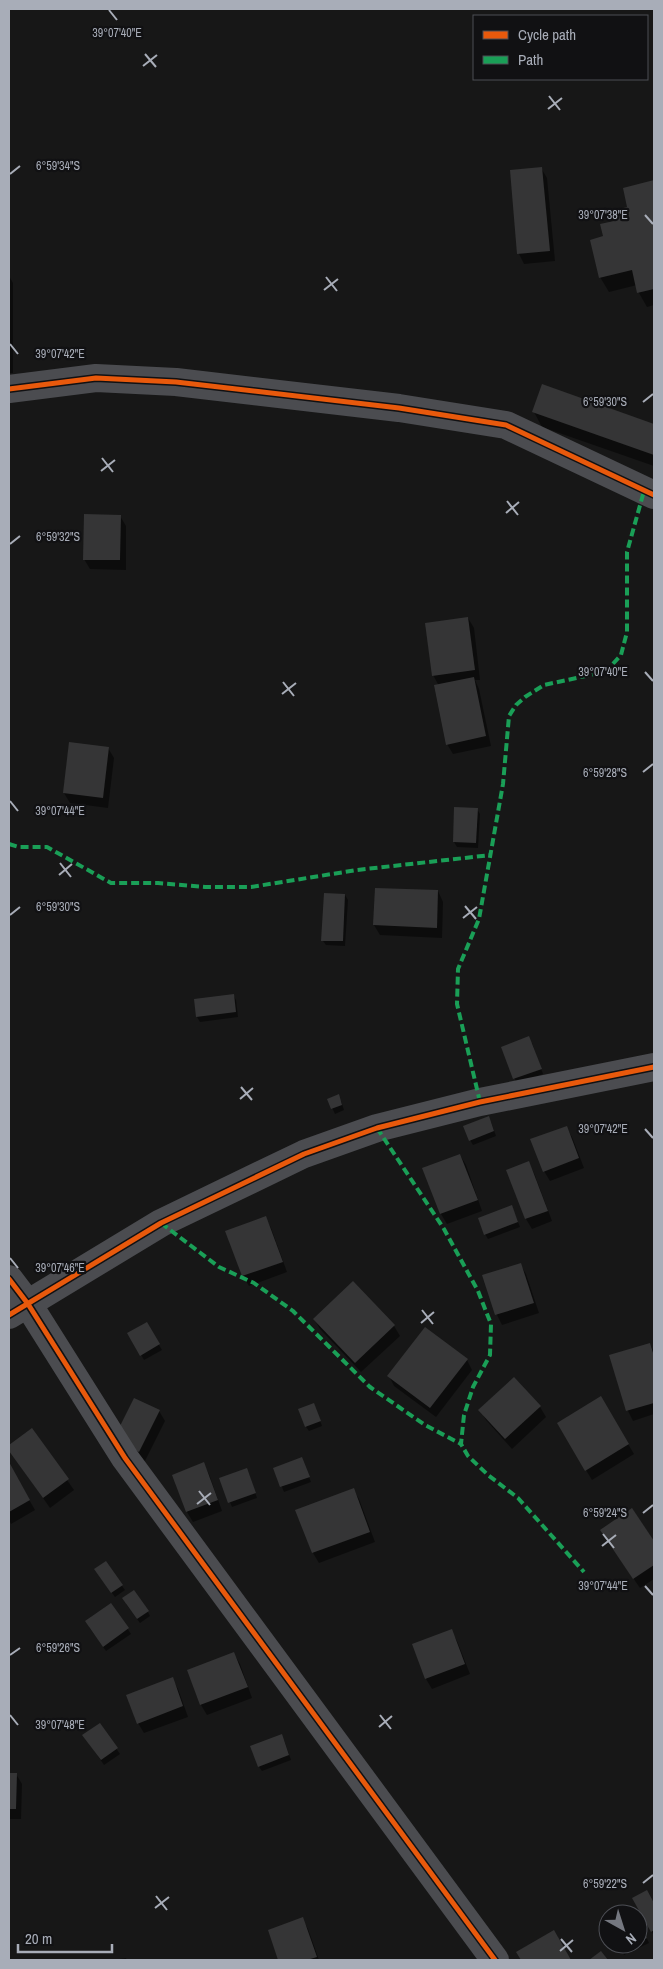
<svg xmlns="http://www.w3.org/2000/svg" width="663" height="1969" viewBox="0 0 663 1969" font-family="'Archivo Narrow',sans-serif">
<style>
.shadow{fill:#0007}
.building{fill:#353536}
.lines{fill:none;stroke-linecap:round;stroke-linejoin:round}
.minor{stroke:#4b4c50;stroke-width:28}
.quiet{stroke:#1a9f57;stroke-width:4;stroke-dasharray:8 4;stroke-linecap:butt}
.cycleway-casing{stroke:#111113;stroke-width:8}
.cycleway{stroke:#e8590c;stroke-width:5}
.ticks{fill:none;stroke:#a8adb8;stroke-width:2}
.ticks-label{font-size:12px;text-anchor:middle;fill:#a8adb8;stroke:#111113;stroke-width:4.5;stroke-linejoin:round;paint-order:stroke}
</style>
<rect width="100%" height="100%" fill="#171717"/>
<g class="shadow">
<path d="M541 168 547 178 555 261 524 264 519 254Z"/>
<path d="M654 182V305L647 307 639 293 637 285 609 292 600 277 605 237 616 221 629 208 624 189Z"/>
<path d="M9 276 13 283V373H9Z"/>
<path d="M543 386 654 425V466L542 427 534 412Z"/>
<path d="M120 516 126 526V570L90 569 84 559Z"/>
<path d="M468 618 474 628 480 680H475L479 689 491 746 453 754 447 744 439 686 433 675Z"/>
<path d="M108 748 114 758 108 808 70 803 64 793Z"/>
<path d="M477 809 480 814 478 848 457 847 454 842Z"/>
<path d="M438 891 443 902 442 938 380 935 374 925Z"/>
<path d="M345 895 348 900 345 946 326 945 323 941Z"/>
<path d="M233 995 236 1000 238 1017 200 1022 197 1017Z"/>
<path d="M532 1043 543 1074 517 1084 502 1048Z"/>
<path d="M328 1099 341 1101 344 1110 335 1114Z"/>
<path d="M491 1122 496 1136 473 1145 470 1140Z"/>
<path d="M566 1127 572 1137 584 1168 550 1181 544 1171Z"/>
<path d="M460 1155 466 1165 482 1211 447 1224 441 1214 424 1169Z"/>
<path d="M529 1163 534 1173 552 1221 532 1229 526 1219 508 1171Z"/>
<path d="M512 1207 520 1227 488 1239 485 1234Z"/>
<path d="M265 1218 271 1228 287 1272 249 1286 243 1276 227 1232Z"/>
<path d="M520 1264 526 1274 539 1313 502 1325 497 1315 484 1276Z"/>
<path d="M353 1283 394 1326 400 1336 361 1372 320 1329 314 1319Z"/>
<path d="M146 1323 162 1350 144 1360 129 1333Z"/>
<path d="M650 1344 654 1352V1414L633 1421 628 1411 611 1356Z"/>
<path d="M467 1360 472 1370 436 1417 394 1386 389 1376Z"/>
<path d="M514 1379 540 1407 546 1417 512 1449 486 1420 480 1410Z"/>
<path d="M601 1398 634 1454 592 1480 558 1424Z"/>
<path d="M316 1409 322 1426 309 1431 306 1427Z"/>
<path d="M159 1411 165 1421 145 1461 120 1450Z"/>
<path d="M32 1430 74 1490 50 1508 9 1449V1447Z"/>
<path d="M302 1459 311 1482 284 1492 275 1469Z"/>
<path d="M203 1464 209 1474 222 1511 193 1522 187 1512Z"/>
<path d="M9 1465 35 1510 11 1524 9 1520Z"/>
<path d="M249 1474 257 1498 232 1507 230 1502Z"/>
<path d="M353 1489 359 1499 375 1542 319 1563 313 1553 297 1511Z"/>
<path d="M631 1509 654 1543V1579L640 1588 607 1540Z"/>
<path d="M98 1574 122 1586 125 1590 115 1597Z"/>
<path d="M111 1604 131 1634 106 1651 89 1627Z"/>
<path d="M126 1604 148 1612 150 1616 140 1623Z"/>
<path d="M451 1631 457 1641 470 1674 432 1689 426 1679Z"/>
<path d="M234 1654 240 1664 252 1698 207 1715 201 1705 189 1671Z"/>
<path d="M172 1679 178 1689 188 1717 144 1733 138 1723Z"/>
<path d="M100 1725 120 1754 104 1765 87 1740Z"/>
<path d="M284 1740 291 1760 262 1771 259 1767Z"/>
<path d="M9 1759 10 1774H16L22 1784 21 1819H9Z"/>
<path d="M647 1892 654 1906V1936L634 1898Z"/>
<path d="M302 1919 308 1929 319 1960H280L269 1931Z"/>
<path d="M638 1919 649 1943 624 1955 618 1944H638Z"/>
<path d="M126 1958 127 1960H112Z"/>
</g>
<g class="building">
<path d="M542 167 550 251 517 254 510 170Z"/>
<path d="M654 180V289L637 293 632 270 599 278 590 240 603 236 600 224 614 221 612 211 627 207 623 188Z"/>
<path d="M542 384 654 424V455L532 412Z"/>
<path d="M84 514 121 515 120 560H83Z"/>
<path d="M468 617 475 670 432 676 425 623Z"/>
<path d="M474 677 486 736 446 745 434 685Z"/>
<path d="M69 742 109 747 103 798 63 793Z"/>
<path d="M454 807 478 808 476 843 453 842Z"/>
<path d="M375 888 438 890 437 928 373 925Z"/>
<path d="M324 893 345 894 343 941H321Z"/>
<path d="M234 994 236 1012 196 1017 194 999Z"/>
<path d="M529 1036 542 1069 513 1079 501 1047Z"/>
<path d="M339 1094 342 1105 331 1109 327 1099Z"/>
<path d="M489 1116 494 1131 469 1141 463 1126Z"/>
<path d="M567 1126 579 1158 543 1172 530 1139Z"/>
<path d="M460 1154 478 1200 440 1214 422 1168Z"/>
<path d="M529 1161 548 1211 525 1219 506 1170Z"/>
<path d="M512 1205 518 1222 484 1235 478 1218Z"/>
<path d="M266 1216 283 1262 242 1276 225 1231Z"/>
<path d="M521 1263 534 1303 495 1315 482 1275Z"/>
<path d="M353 1281 395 1325 355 1363 313 1319Z"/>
<path d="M147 1322 160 1344 140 1356 127 1333Z"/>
<path d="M425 1327 468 1359 430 1408 387 1376Z"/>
<path d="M650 1343 654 1356V1403L626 1411 609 1355Z"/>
<path d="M514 1377 541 1406 505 1439 478 1410Z"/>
<path d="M601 1396 629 1444 585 1471 557 1423Z"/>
<path d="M134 1398 160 1410 139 1452 113 1440Z"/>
<path d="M314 1403 321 1421 305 1427 298 1409Z"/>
<path d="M32 1428 69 1479 43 1498 9 1451V1445Z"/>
<path d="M302 1457 310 1477 280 1487 273 1468Z"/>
<path d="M9 1462 30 1500 9 1512Z"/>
<path d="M204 1462 218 1500 186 1512 172 1475Z"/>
<path d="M247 1468 256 1493 228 1503 219 1478Z"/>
<path d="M354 1488 370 1532 312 1553 295 1510Z"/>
<path d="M632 1508 654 1541V1565L633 1579 600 1530Z"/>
<path d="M106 1561 123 1585 111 1593 94 1569Z"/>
<path d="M134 1590 149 1611 137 1619 122 1598Z"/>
<path d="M111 1603 129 1628 103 1647 85 1621Z"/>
<path d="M452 1629 465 1664 425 1679 412 1644Z"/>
<path d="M234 1652 248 1687 200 1705 187 1670Z"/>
<path d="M173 1677 183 1706 137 1724 126 1695Z"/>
<path d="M100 1723 118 1748 101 1760 82 1735Z"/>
<path d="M282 1734 289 1755 258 1767 250 1746Z"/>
<path d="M9 1773H17L16 1809H9Z"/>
<path d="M647 1890 654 1903V1930L651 1932 632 1898Z"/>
<path d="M303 1917 317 1957 307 1960H278L268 1930Z"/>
<path d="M638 1918 647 1938 638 1942Z"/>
<path d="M554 1930 571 1960H521L516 1952Z"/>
<path d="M601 1951 608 1960H589Z"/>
</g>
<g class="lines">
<g class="minor">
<path d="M9 389 96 378 176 382 399 408 506 425 654 495"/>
<path d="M9 1279 28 1304 125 1458 495 1960"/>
<path d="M9 1315 161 1223 304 1154 377 1128 480 1102 654 1067"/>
</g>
<g class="quiet">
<path d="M9 844 19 847H47L111 883H158L205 887H251L357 870 491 855"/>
<path d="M480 1102 457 1004 458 969 479 919 503 784 509 716 516 705 525 697 544 685 595 674 610 667 621 655 627 632V552L644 491"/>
<path d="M377 1128 444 1229 478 1291 491 1324 490 1355 473 1387 464 1415 461 1444 468 1456 488 1475 518 1498 584 1572"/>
<path d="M161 1223 219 1267 254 1283 293 1311 370 1387 425 1425 461 1444"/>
</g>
<defs>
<g id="cycleway">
<path d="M9 389 96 378 176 382 399 408 506 425 654 495"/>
<path d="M9 1279 28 1304 125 1458 495 1960"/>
<path d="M9 1315 161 1223 304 1154 377 1128 480 1102 654 1067"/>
</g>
</defs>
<use href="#cycleway" class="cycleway-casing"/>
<use href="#cycleway" class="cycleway"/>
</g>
<path class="ticks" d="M109 10 117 20M145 54 156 67M143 66 157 55M549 96 560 110M548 109 562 98M10 174 20 166M645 215 653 224M326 277 337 291M324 290 338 279M10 344 18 354M643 402 653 394M102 458 113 472M101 471 115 460M507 501 518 515M506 513 519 502M10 544 20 536M645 672 653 681M283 682 294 696M282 694 296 683M643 772 653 764M10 801 18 811M60 863 71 877M59 875 72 864M465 906 476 919M10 915 20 907M463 918 477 907M241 1087 252 1100M240 1099 253 1088M645 1129 653 1138M10 1258 18 1268M422 1310 433 1324M421 1323 434 1312M199 1491 210 1505M197 1504 211 1493M643 1513 653 1505M603 1534 614 1548M602 1546 616 1535M645 1586 653 1595M10 1655 20 1648M10 1715 18 1725M380 1715 391 1729M379 1727 392 1716M643 1883 653 1875M156 1896 167 1910M155 1908 169 1897M561 1939 572 1952M560 1951 573 1940"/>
<g class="ticks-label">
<text x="117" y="37">39°07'40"E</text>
<text x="58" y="170">6°59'34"S</text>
<text x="603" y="219">39°07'38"E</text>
<text x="60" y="358">39°07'42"E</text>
<text x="605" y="406">6°59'30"S</text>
<text x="58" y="541">6°59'32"S</text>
<text x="603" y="676">39°07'40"E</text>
<text x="605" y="777">6°59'28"S</text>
<text x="60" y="815">39°07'44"E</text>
<text x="58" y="911">6°59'30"S</text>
<text x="603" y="1133">39°07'42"E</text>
<text x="60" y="1272">39°07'46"E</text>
<text x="605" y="1517">6°59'24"S</text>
<text x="603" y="1590">39°07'44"E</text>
<text x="58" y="1652">6°59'26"S</text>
<text x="60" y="1729">39°07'48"E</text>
<text x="605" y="1888">6°59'22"S</text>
</g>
<rect width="663" height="1969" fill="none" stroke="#a8adb8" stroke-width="20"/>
<rect x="473" y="15" width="175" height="65" fill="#111113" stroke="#4d4f55"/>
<rect x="483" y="31" width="25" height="8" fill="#e8590c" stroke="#4d4f55"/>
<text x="518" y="40" font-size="15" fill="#a8adb8">Cycle path</text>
<rect x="483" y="56" width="25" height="8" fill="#1a9f57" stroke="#4d4f55"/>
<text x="518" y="65" font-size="15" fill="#a8adb8">Path</text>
<g transform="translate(623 1929) rotate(141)"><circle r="24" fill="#111113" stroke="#4d4f55"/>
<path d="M0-4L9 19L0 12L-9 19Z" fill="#757880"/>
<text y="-8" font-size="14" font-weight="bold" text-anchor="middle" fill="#a8adb8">N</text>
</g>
<path d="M18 1944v8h94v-8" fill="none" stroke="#a8adb8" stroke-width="2.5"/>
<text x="25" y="1944" font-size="15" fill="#a8adb8" stroke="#111113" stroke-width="4" paint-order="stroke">20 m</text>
</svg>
